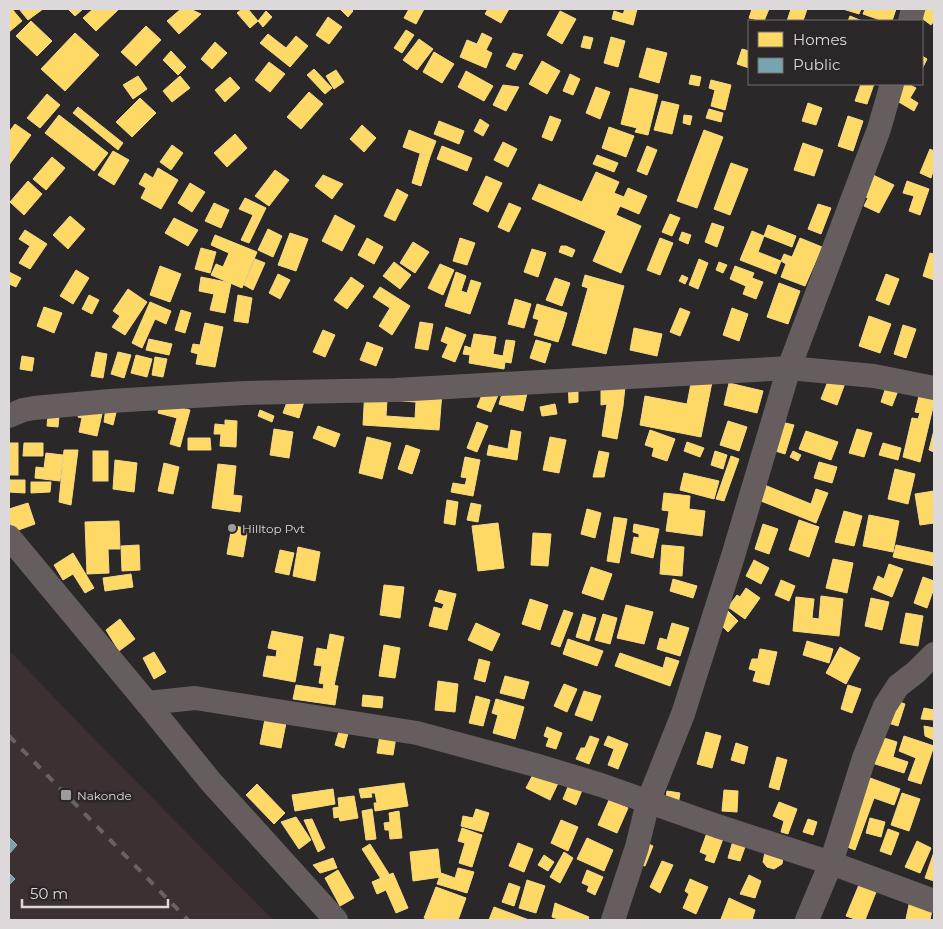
<svg xmlns="http://www.w3.org/2000/svg" width="943" height="929" viewBox="0 0 943 929" font-family="Montserrat,sans-serif">
<style>
.built{fill:#3b3133}
.homes{fill:#ffd966;stroke:#f5d989;fill-rule:evenodd}
.public{fill:#76a5af;stroke:#95b5bc}
.lines{fill:none;stroke-linecap:round;stroke-linejoin:round}
.minor{stroke:#665d5f;stroke-width:24}
.rail{stroke:#676364;stroke-width:4;stroke-dasharray:9 9;stroke-linecap:butt}
.poi-dot{fill:#9e9b9c;stroke:#2b2728;stroke-width:2}
.labels{text-anchor:middle;dominant-baseline:central;stroke-width:5;stroke-linejoin:round;paint-order:stroke}
.poi-label{font-size:12px;fill:#ddd9da;stroke:#2b2728;text-anchor:start}
</style>
<rect width="100%" height="100%" fill="#2a2829"/>
<path class="built" d="M9 650 88 733 273 920H9Z"/>
<g class="homes">
<path d="M9 9H12L22 21 9 32Z"/>
<path d="M19 9H43L28 20Z"/>
<path d="M68 9H83L75 16Z"/>
<path d="M93 9H119L96 31 83 18Z"/>
<path d="M181 9H190L201 14 179 34 167 21Z"/>
<path d="M242 9H248L258 21 250 28 237 13Z"/>
<path d="M340 9H351L353 11 348 17Z"/>
<path d="M409 9H424L416 24 404 18Z"/>
<path d="M488 9H509L501 23 485 14Z"/>
<path d="M625 9H637L633 25 612 19 614 11 623 14Z"/>
<path d="M752 9H769L764 21 749 18Z"/>
<path d="M791 9H807L803 21H787Z"/>
<path d="M843 9H861L859 14Z"/>
<path d="M865 9H896L892 21H883L863 14Z"/>
<path d="M927 9H934V21L931 25 920 17Z"/>
<path d="M266 11 272 17 263 27 258 21Z"/>
<path d="M560 11 576 19 562 44 547 35Z"/>
<path d="M850 16 862 21H848Z"/>
<path d="M328 17 342 27 329 44 316 35Z"/>
<path d="M31 21 52 41 37 56 16 36Z"/>
<path d="M146 26 161 40 136 66 121 52Z"/>
<path d="M406 30 414 35 402 53 394 48Z"/>
<path d="M75 33 99 55 65 91 41 69Z"/>
<path d="M482 33 492 38 486 50 492 53 486 68 460 57 467 40 477 44Z"/>
<path d="M268 34 286 48 296 36 308 46 290 67 260 43Z"/>
<path d="M584 36 593 38 590 49 581 47Z"/>
<path d="M611 37 625 41 618 67 604 63Z"/>
<path d="M419 39 433 49 417 70 403 60Z"/>
<path d="M215 42 227 53 212 69 201 59Z"/>
<path d="M647 48 667 53 659 83 639 77Z"/>
<path d="M742 49 749 51V68L737 64Z"/>
<path d="M171 51 186 67 178 75 163 60Z"/>
<path d="M434 52 454 64 442 83 423 72Z"/>
<path d="M513 53 523 55 515 70 506 66Z"/>
<path d="M922 56 927 59 922 69Z"/>
<path d="M542 61 560 71 547 94 529 84Z"/>
<path d="M269 62 285 74 270 92 255 80Z"/>
<path d="M314 69 332 88 325 94 307 75Z"/>
<path d="M336 70 344 82 334 89 326 76Z"/>
<path d="M466 71 493 86 484 101 458 87Z"/>
<path d="M570 74 580 79 573 95 563 91Z"/>
<path d="M691 75 701 77 699 86 689 84Z"/>
<path d="M138 76 147 89 133 99 123 85Z"/>
<path d="M180 76 190 88 172 102 163 91Z"/>
<path d="M230 77 240 88 225 102 215 90Z"/>
<path d="M711 80 731 85 725 110 711 106 715 90 709 88Z"/>
<path d="M861 84H874L867 104 855 101Z"/>
<path d="M901 84H908L916 88 910 98 918 103 914 111 892 98Z"/>
<path d="M503 85 519 87 506 111 493 105Z"/>
<path d="M596 87 610 92 600 119 586 113Z"/>
<path d="M630 88 658 95 648 135 635 132 637 128 621 124Z"/>
<path d="M309 92 323 104 301 129 287 117Z"/>
<path d="M47 94 60 105 40 128 27 118Z"/>
<path d="M140 98 156 113 132 137 116 122Z"/>
<path d="M662 101 679 105 672 134 654 130Z"/>
<path d="M808 103 822 108 816 125 802 121Z"/>
<path d="M78 107 123 143 118 150 73 113Z"/>
<path d="M709 109 723 113 721 122 706 118Z"/>
<path d="M59 115 108 153 94 171 45 133Z"/>
<path d="M684 115 692 116 690 125 683 123Z"/>
<path d="M550 116 561 120 552 141 542 137Z"/>
<path d="M848 116 863 121 853 151 838 146Z"/>
<path d="M480 119 489 125 483 136 474 131Z"/>
<path d="M439 121 464 131 459 144 434 134Z"/>
<path d="M15 124 31 135 9 165V132Z"/>
<path d="M362 125 376 138 364 152 350 139Z"/>
<path d="M609 127 634 136 626 157 602 148Z"/>
<path d="M409 130 436 141 430 157 403 147Z"/>
<path d="M704 130 723 137 697 208 677 201Z"/>
<path d="M235 134 247 148 227 167 214 153Z"/>
<path d="M503 142 517 149 508 167 494 160Z"/>
<path d="M803 143 823 150 814 176 794 170Z"/>
<path d="M172 145 183 153 171 170 160 162Z"/>
<path d="M442 146 472 158 467 171 437 159Z"/>
<path d="M647 146 657 150 647 175 637 171Z"/>
<path d="M930 149 934 151V168L931 178 920 173Z"/>
<path d="M113 151 129 160 114 185 98 175Z"/>
<path d="M420 154 430 157 421 186 412 183Z"/>
<path d="M597 155 618 163 614 172 593 164Z"/>
<path d="M52 157 65 168 46 190 33 179Z"/>
<path d="M731 163 748 169 730 215 714 209Z"/>
<path d="M158 168 178 180 161 209 141 198 146 188 139 184 145 173 153 178Z"/>
<path d="M275 170 289 180 269 206 255 196Z"/>
<path d="M596 172 619 182 614 193 624 197 616 215 641 226 621 273 593 261 606 231 532 199 539 184 582 202Z"/>
<path d="M323 175 343 184 332 199 315 186Z"/>
<path d="M873 175 894 185 879 213 864 206 868 198 862 195Z"/>
<path d="M486 176 502 183 488 212 473 204Z"/>
<path d="M28 181 42 194 24 215 10 202Z"/>
<path d="M907 181 929 189 920 215 909 211 914 196 903 193Z"/>
<path d="M190 183 205 192 192 212 178 203Z"/>
<path d="M628 188 647 196 639 214 620 206Z"/>
<path d="M397 189 408 195 395 221 384 216Z"/>
<path d="M245 198 266 208 249 243 241 240 253 215 239 209Z"/>
<path d="M214 203 229 210 221 228 205 221Z"/>
<path d="M509 203 521 208 509 232 498 227Z"/>
<path d="M818 204 831 208 821 234 808 229Z"/>
<path d="M670 214 680 218 672 236 662 232Z"/>
<path d="M335 215 355 226 342 251 322 241Z"/>
<path d="M70 216 85 229 68 249 53 235Z"/>
<path d="M174 218 198 230 188 246 165 233Z"/>
<path d="M712 223 724 227 717 247 705 242Z"/>
<path d="M768 225 796 236 792 247 764 236Z"/>
<path d="M268 229 282 236 273 257 258 250Z"/>
<path d="M25 230 47 244 30 269 19 263 30 246 19 239Z"/>
<path d="M752 231 764 236 758 252 781 261 776 274 740 260Z"/>
<path d="M682 232 691 235 688 244 679 240Z"/>
<path d="M290 233 308 239 296 271 278 265Z"/>
<path d="M215 235 257 252 242 288 211 275 216 264 223 267 229 253 211 245Z"/>
<path d="M367 238 383 247 374 264 358 255Z"/>
<path d="M460 238 475 243 467 265 453 261Z"/>
<path d="M660 238 673 243 660 275 647 270Z"/>
<path d="M800 238 822 247 805 286 781 277 786 264 781 261 784 254 792 257Z"/>
<path d="M413 242 429 252 415 273 400 263Z"/>
<path d="M561 246H566L575 250 572 257 559 252Z"/>
<path d="M201 248 216 252 210 273 195 269Z"/>
<path d="M532 249 546 253 538 277 524 272Z"/>
<path d="M930 253 934 254V280L923 276Z"/>
<path d="M255 259 265 263 253 290 244 285Z"/>
<path d="M699 259 708 263 698 289 689 285Z"/>
<path d="M394 262 411 275 400 289 383 276Z"/>
<path d="M719 262 727 265 723 273 716 270Z"/>
<path d="M440 264 454 270 443 295 428 288Z"/>
<path d="M160 266 181 274 170 302 150 295Z"/>
<path d="M735 266 754 273 752 278 763 282 756 299 743 294 746 286 730 279Z"/>
<path d="M76 270 89 278 73 304 60 296Z"/>
<path d="M9 272 21 278 16 287 9 284Z"/>
<path d="M456 272 466 276 461 291 467 293 471 280 481 283 470 314 445 306Z"/>
<path d="M278 274 290 280 280 299 269 293Z"/>
<path d="M886 274 899 279 889 305 876 300Z"/>
<path d="M585 275 624 286 606 354 572 345 588 288 582 286Z"/>
<path d="M682 275 688 278 685 284 679 281Z"/>
<path d="M201 277 231 283 225 313 210 310 214 294 199 291Z"/>
<path d="M351 277 364 286 347 309 334 300Z"/>
<path d="M555 278 570 283 562 306 546 300Z"/>
<path d="M779 283 800 291 788 324 767 317Z"/>
<path d="M380 287 410 306 392 335 379 326 390 308 373 297Z"/>
<path d="M128 289 147 302 125 335 112 327 120 316 113 311Z"/>
<path d="M89 295 99 300 92 314 82 309Z"/>
<path d="M238 295 252 298 248 323 234 321Z"/>
<path d="M515 299 531 304 524 328 508 324Z"/>
<path d="M150 302 171 311 166 324 155 319 142 348 132 343Z"/>
<path d="M537 304 567 313 563 327 533 318Z"/>
<path d="M44 307 62 313 54 333 37 326Z"/>
<path d="M680 308 690 312 680 336 670 332Z"/>
<path d="M732 308 748 314 739 341 723 335Z"/>
<path d="M181 310 191 313 185 333 175 330Z"/>
<path d="M869 316 891 324 880 353 859 346Z"/>
<path d="M539 319 563 327 558 342 534 335Z"/>
<path d="M420 322 433 324 428 350 415 348Z"/>
<path d="M205 323 223 327 215 367 196 364 198 354 191 352 193 344 200 345Z"/>
<path d="M903 325 916 329 906 358 894 354Z"/>
<path d="M446 327 466 335 455 362 442 357 448 344 441 341Z"/>
<path d="M634 328 662 334 657 356 630 350Z"/>
<path d="M323 330 335 335 325 357 313 352Z"/>
<path d="M474 334 496 337 493 354 503 356 506 340 515 341 511 363 505 362 504 369 469 363 470 355 463 354 465 346 471 348Z"/>
<path d="M149 339 172 344 169 355 146 350Z"/>
<path d="M536 340 551 344 545 363 530 358Z"/>
<path d="M367 342 383 348 376 366 360 360Z"/>
<path d="M96 352 107 354 103 378 91 376Z"/>
<path d="M118 352 131 355 124 378 111 374Z"/>
<path d="M136 355 152 359 147 377 131 373Z"/>
<path d="M22 356 34 358 32 371 20 369Z"/>
<path d="M155 357 167 359 163 377 152 375Z"/>
<path d="M834 366 849 372 837 405 821 399Z"/>
<path d="M693 373 713 377 701 437 640 425 645 396 687 404Z"/>
<path d="M601 377H626L623 406 607 404 601 405Z"/>
<path d="M568 379H578V402L569 403Z"/>
<path d="M487 383 501 388 491 412 477 407Z"/>
<path d="M729 383 763 391 757 413 724 405Z"/>
<path d="M887 384 899 388 892 406 881 402Z"/>
<path d="M504 387 527 393 523 411 499 404Z"/>
<path d="M365 388 442 392 439 430 363 425ZM387 400 416 402 415 418 386 416Z"/>
<path d="M920 392 934 396V403L920 462 903 457 912 418 918 419 920 413 915 412Z"/>
<path d="M290 394 305 398 299 418 283 413Z"/>
<path d="M81 400 104 405 97 436 79 432 82 418 78 417Z"/>
<path d="M107 401 118 404 113 425 104 422Z"/>
<path d="M160 403 190 410 180 447 170 444 177 418 158 413Z"/>
<path d="M49 404 60 405 58 427 47 426Z"/>
<path d="M555 404 557 414 542 416 540 407Z"/>
<path d="M607 404 623 406 617 439 602 436Z"/>
<path d="M260 410 274 416 272 422 258 416Z"/>
<path d="M225 420 237 421 236 447 220 446 221 434H214L215 424 225 425Z"/>
<path d="M728 421 747 427 739 451 720 445Z"/>
<path d="M777 421 794 425 785 454 769 449Z"/>
<path d="M477 422 488 426 477 452 467 448Z"/>
<path d="M318 426 340 434 335 447 313 438Z"/>
<path d="M274 429 293 432 289 458 270 455Z"/>
<path d="M857 429 872 433 864 457 849 453Z"/>
<path d="M511 430 521 432 517 460 487 455 489 445 508 449Z"/>
<path d="M650 430 675 439 667 461 652 456 654 448 645 445Z"/>
<path d="M934 430V452L929 450Z"/>
<path d="M806 431 838 442 831 460 799 449Z"/>
<path d="M367 437 391 443 382 479 359 473Z"/>
<path d="M550 437 566 440 559 473 543 470Z"/>
<path d="M188 438H210L211 450H188Z"/>
<path d="M687 442 704 448 700 457 684 451Z"/>
<rect x="9" y="443" width="9" height="32"/>
<path d="M24 443H43V456H23Z"/>
<path d="M883 443 901 448 898 460 879 455Z"/>
<path d="M406 445 420 450 412 474 398 469Z"/>
<path d="M64 450H78L71 505 59 502Z"/>
<rect x="93" y="451" width="15" height="30"/>
<path d="M599 451 609 453 604 477H593Z"/>
<path d="M715 451 727 455 723 469 711 465Z"/>
<path d="M793 451 801 455 798 461 790 457Z"/>
<path d="M46 453 63 455 60 481 35 478 36 467 44 468Z"/>
<path d="M731 456 739 459 724 501 716 499Z"/>
<path d="M465 457 480 460 473 496 451 492 453 483 465 485 467 478 461 477Z"/>
<path d="M115 460 137 463 134 492 113 489Z"/>
<path d="M819 462 837 467 832 483 814 478Z"/>
<path d="M164 463 179 467 173 494 158 491Z"/>
<path d="M218 464 236 466 233 495 242 496 240 512 212 508Z"/>
<path d="M895 469 915 474 908 504 888 499Z"/>
<path d="M684 473 719 481 714 499 680 490Z"/>
<path d="M9 480H25V493L9 492Z"/>
<path d="M31 482H51L50 492 31 493Z"/>
<path d="M762 484 811 504 816 489 828 493 816 523 756 499Z"/>
<path d="M934 491V523L920 525 915 494Z"/>
<path d="M664 493 690 496 689 509 705 511 702 536 666 531 669 511 662 510Z"/>
<path d="M447 500 458 502 455 525 444 523Z"/>
<path d="M28 503 35 524 13 532 9 519V509Z"/>
<path d="M471 503 481 505 478 522 467 520Z"/>
<path d="M587 509 601 513 595 538 581 534Z"/>
<path d="M844 511 862 516 854 546 835 542Z"/>
<path d="M869 515 899 521 893 552 863 546Z"/>
<path d="M614 517 627 519 619 563 607 561Z"/>
<path d="M799 520 819 527 809 557 789 550Z"/>
<path d="M119 521 120 549H108L109 573 87 574 85 522Z"/>
<path d="M498 523 504 568 478 571 472 526Z"/>
<path d="M634 524 659 529 653 558 631 553 634 537 639 538V534L633 532Z"/>
<path d="M763 524 778 529 769 554 755 549Z"/>
<path d="M232 526 248 528 243 557 227 554Z"/>
<path d="M533 533 551 534 548 566 531 565Z"/>
<path d="M139 545 140 570 122 571 121 546Z"/>
<path d="M662 545 684 547 682 576 660 574Z"/>
<path d="M896 545 934 553V566L893 557Z"/>
<path d="M298 547 320 552 315 581 293 576Z"/>
<path d="M280 550 294 553 289 575 275 572Z"/>
<path d="M73 553 94 588 85 593 73 574 63 580 54 565Z"/>
<path d="M833 559 853 563 847 593 826 588Z"/>
<path d="M754 560 769 568 761 584 746 576Z"/>
<path d="M889 564 903 569 892 597 873 589 878 576 884 579Z"/>
<path d="M591 567 612 574 603 600 582 593Z"/>
<path d="M131 574 133 587 105 591 103 578Z"/>
<path d="M923 577 934 581V588L927 608 914 603Z"/>
<path d="M673 579 697 586 693 598 670 591Z"/>
<path d="M781 580 795 586 789 601 775 595Z"/>
<path d="M384 585 404 587 400 618 380 615Z"/>
<path d="M746 588 760 598 745 619 728 607 737 595 740 597Z"/>
<path d="M439 590 456 594 447 630 429 626 434 607 442 609 444 604 435 601Z"/>
<path d="M821 596 843 599 839 636 793 631 796 597 814 599 812 618 819 619Z"/>
<path d="M871 598 889 602 882 630 865 626Z"/>
<path d="M530 599 548 605 540 630 522 624Z"/>
<path d="M626 605 653 612 644 644 617 638Z"/>
<path d="M724 607 738 621 728 632 714 618Z"/>
<path d="M564 610 573 613 560 647 551 644Z"/>
<path d="M906 613 923 616 918 646 900 643Z"/>
<path d="M583 614 596 618 589 641 576 637Z"/>
<path d="M603 614 617 618 610 644 595 640Z"/>
<path d="M120 619 135 639 119 651 106 630Z"/>
<path d="M476 623 500 634 492 651 468 640Z"/>
<path d="M672 623 689 628 680 656 657 649 660 638 667 640Z"/>
<path d="M272 631 303 637 295 682 263 676 267 656 276 657 277 650 268 648Z"/>
<path d="M330 634 344 637 334 686 319 683 322 666 314 665 317 648 327 650Z"/>
<path d="M568 639 603 651 597 666 563 654Z"/>
<path d="M807 641 833 649 829 663 803 655Z"/>
<path d="M384 645 400 648 395 678 379 676Z"/>
<path d="M840 647 860 658 846 684 826 673Z"/>
<path d="M760 649 777 652 769 685 753 681 756 671 749 669 752 659H758Z"/>
<path d="M154 652 166 672 154 679 143 658Z"/>
<path d="M620 653 663 668 666 657 679 661 670 686 615 666Z"/>
<path d="M479 659 490 662 485 682 474 679Z"/>
<path d="M505 676 529 682 524 699 500 693Z"/>
<path d="M438 681 458 684 455 712 435 710Z"/>
<path d="M324 684 338 686 335 705 293 699 296 685 323 689Z"/>
<path d="M564 684 577 689 567 712 554 706Z"/>
<path d="M848 685 861 689 852 713 841 709Z"/>
<path d="M584 691 601 696 592 721 575 715Z"/>
<path d="M363 695 383 697 382 708 362 706Z"/>
<path d="M476 696 490 700 483 726 469 723Z"/>
<path d="M886 697 905 704 898 726 878 720Z"/>
<path d="M496 699 524 707 515 739 493 733 498 715 492 713Z"/>
<path d="M924 708 934 710V720L921 719Z"/>
<path d="M266 714 287 718 281 748 260 744Z"/>
<path d="M342 721 351 723 344 748 335 745Z"/>
<path d="M924 726 934 728V740L925 736Z"/>
<path d="M547 727 562 733 556 749 546 746 549 738 544 736Z"/>
<path d="M381 729 397 731 393 755 377 753Z"/>
<path d="M706 732 721 736 712 768 697 764Z"/>
<path d="M590 736 599 739 589 764 576 759 581 748H585Z"/>
<path d="M608 736 628 744 618 769 608 765 614 749 604 745Z"/>
<path d="M904 736 934 746 921 784 908 780 916 758 899 751Z"/>
<path d="M881 737 897 742 893 757 908 762 904 773 872 763Z"/>
<path d="M736 743 748 747 744 764 731 760Z"/>
<path d="M777 757 787 760 779 790 769 787Z"/>
<path d="M538 765 561 777 550 800 526 788Z"/>
<path d="M862 775 900 789 894 805 874 798 855 850 837 843Z"/>
<path d="M572 777 585 783 576 805 563 799Z"/>
<path d="M404 783 408 806 375 811 374 803H377L375 793H371L372 797 361 798 359 789Z"/>
<path d="M257 784 285 813 274 824 246 795Z"/>
<path d="M333 789 335 804 295 811 292 795Z"/>
<path d="M724 790 738 791 737 812 722 811Z"/>
<path d="M667 791 680 793 678 805 665 803Z"/>
<path d="M902 793 920 799 909 831 891 825Z"/>
<path d="M354 796 358 818 340 821 339 817 334 818 333 808 339 807 338 798Z"/>
<path d="M609 800 628 808 617 833 598 825Z"/>
<path d="M779 802 797 809 788 834 781 832 784 821 773 816Z"/>
<path d="M372 809 376 839 366 840 362 811Z"/>
<path d="M476 809 489 813 483 832 461 826 463 816 473 818Z"/>
<path d="M399 811 402 838 390 839 389 830H385L384 823 390 822 389 813Z"/>
<path d="M296 817 311 840 299 849 281 822Z"/>
<path d="M870 818 885 822 881 837 866 833Z"/>
<path d="M312 819 325 848 318 852 304 820Z"/>
<path d="M808 819 817 822 813 835 803 832Z"/>
<path d="M561 820 578 827 568 851 551 843Z"/>
<path d="M462 828 482 835 472 867 459 863 465 843 458 841Z"/>
<path d="M888 829 899 833 891 855 880 851Z"/>
<path d="M708 830 724 836 714 863 705 860 707 855 700 852Z"/>
<path d="M587 838 613 850 604 871 577 859Z"/>
<path d="M642 841 653 846 645 866 633 862Z"/>
<path d="M733 841 746 844 740 861 728 858Z"/>
<path d="M917 841 931 848 920 873 905 867Z"/>
<path d="M518 843 533 849 524 872 509 866Z"/>
<path d="M370 844 389 874 381 879 362 849Z"/>
<path d="M438 849 441 877 413 881 410 852Z"/>
<path d="M564 852 573 858 560 883 550 877Z"/>
<path d="M765 852 783 857 782 864 774 869 767 867 763 862Z"/>
<path d="M934 852V881L925 878Z"/>
<path d="M544 855 554 862 548 871 538 865Z"/>
<path d="M333 858 337 868 320 873 313 865Z"/>
<path d="M662 861 673 865 660 893 650 887Z"/>
<path d="M458 868 474 872 467 893 437 884 441 873 455 878Z"/>
<path d="M338 870 354 898 340 906 325 878Z"/>
<path d="M587 870 603 877 595 895 587 891 589 886 582 883Z"/>
<path d="M393 873 408 908 396 913 386 890 377 894 372 882Z"/>
<path d="M749 875 761 881 755 898 740 894Z"/>
<path d="M690 879 708 887 696 914 683 908 689 894 685 891Z"/>
<path d="M527 880 545 886 536 913 519 908Z"/>
<path d="M861 880 878 887 865 920H858L846 916Z"/>
<path d="M509 883 520 887 514 906 502 902Z"/>
<path d="M436 887 466 898 458 920H431L424 918Z"/>
<path d="M911 895 934 900 930 920 906 919Z"/>
<path d="M729 898 755 910 752 920H725L721 919Z"/>
<path d="M555 903 589 917 588 920H561L552 917Z"/>
<path d="M494 907 529 920H489Z"/>
</g>
<g class="public">
<path d="M9 837 17 845 9 854Z"/>
<path d="M9 873 15 879 9 885Z"/>
</g>
<g class="lines">
<g class="minor">
<path d="M910 21 913 9"/>
<path d="M9 416 23 410 34 408 110 401 244 393 395 390 789 368 874 376 934 388"/>
<path d="M9 537 147 703 211 782 336 920"/>
<path d="M147 703 195 698 417 733 535 765 601 785 717 826 831 863 934 901"/>
<path d="M613 920 637 847 648 802 683 714 733 556 789 368 879 129 892 84"/>
<path d="M807 920 831 863 864 758 885 706 898 686 916 672 934 654"/>
</g>
<path class="rail" d="M9 736 188 920"/>
</g>
<g class="poi-dot">
<circle cx="232" cy="528" r="5"/>
<rect x="60" y="789" width="12" height="12" rx="2.5"/>
</g>
<g class="labels">
<g class="poi-label">
<text x="242" y="528">Hilltop Pvt</text>
<text x="77" y="795">Nakonde</text>
</g>
</g>
<rect width="943" height="929" fill="none" stroke="#ddd9da" stroke-width="20"/>
<rect x="748" y="20" width="175" height="65" fill="#2b2728" stroke="#726e6f"/>
<rect x="758" y="32" width="25" height="15" fill="#ffd966" stroke="#726e6f"/>
<text x="793" y="45" font-size="15" fill="#ddd9da">Homes</text>
<rect x="758" y="58" width="25" height="15" fill="#76a5af" stroke="#726e6f"/>
<text x="793" y="70" font-size="15" fill="#ddd9da">Public</text>
<path d="M22 899v8h146v-8" fill="none" stroke="#ddd9da" stroke-width="2.5"/>
<text x="30" y="899" font-size="15" fill="#ddd9da" stroke="#2b2728" stroke-width="4" paint-order="stroke">50 m</text>
</svg>
